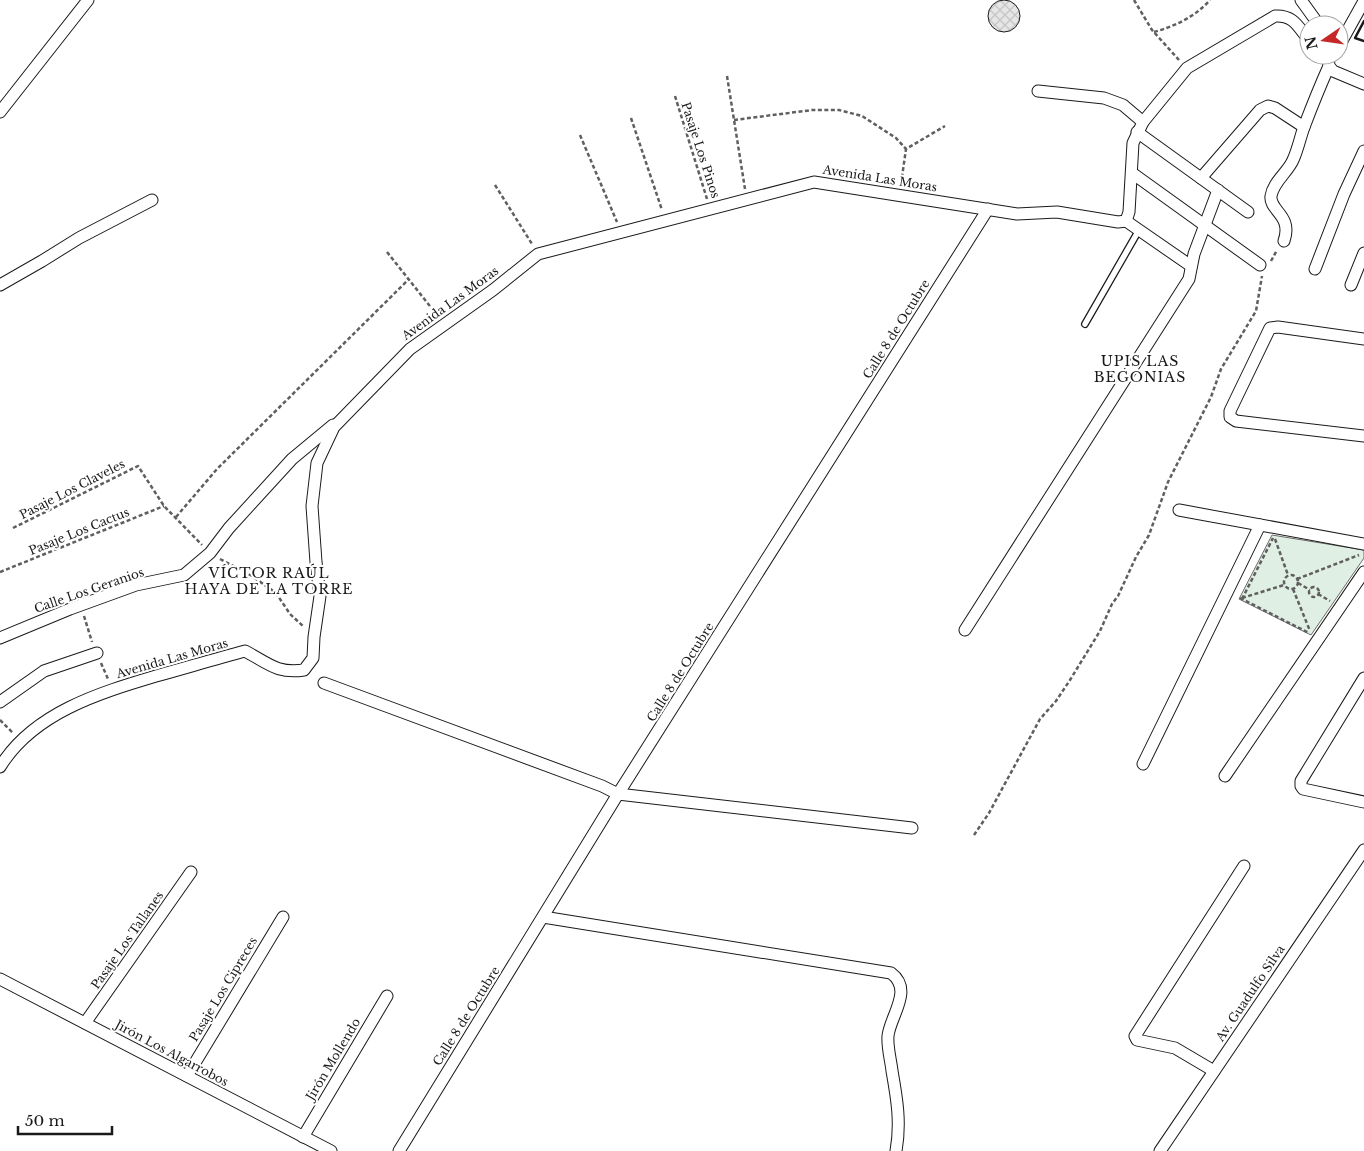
<svg xmlns="http://www.w3.org/2000/svg" width="1364" height="1151" viewBox="0 0 1364 1151" font-family="'Libre Baskerville',serif">
<style>
.park{fill:#e0efe3;stroke:#6a6a6a}
.building{fill:url(#building-cross-hatch);stroke:#1a1a1a}
.lines{fill:none;stroke-linecap:round;stroke-linejoin:round}
.lane-casing{stroke:#1a1a1a;stroke-width:8}
.street-casing{stroke:#1a1a1a;stroke-width:13}
.path{stroke:#5f5f5f;stroke-width:2.5;stroke-dasharray:4 2.5;stroke-linecap:butt}
.lane{stroke:#fff;stroke-width:5.5}
.street{stroke:#fff;stroke-width:11}
.wall{stroke:#1a1a1a;stroke-width:2.5}
.labels{text-anchor:middle;dominant-baseline:central;stroke-width:4;stroke-linejoin:round;paint-order:stroke}
.street-label{font-size:12px;fill:#1a1a1a;stroke:#fff}
.neighbourhood-label{font-size:14px;letter-spacing:1px;fill:#1a1a1a;stroke:#fff}
</style>
<defs>
<pattern id="building-cross-hatch" width="8" height="8" patternUnits="userSpaceOnUse" patternTransform="scale(1.25)"><rect width="8" height="8" fill="#e6e6e6"/><path d="M0 0l8 8M0 8l8-8" fill="none" stroke="#c5c5c5"/></pattern>
</defs>
<rect width="100%" height="100%" fill="#fff"/>
<path class="park" d="M1272 535 1364 550V558L1311 635 1239 599Z"/>
<circle class="building" cx="1004" cy="16" r="16"/>
<g class="lines">
<defs>
<path id="lane" d="M1085 324 1139 230"/>
<g id="street">
<path d="M1301 0 1319 25"/>
<path d="M1339 46 1364 1"/>
<path d="M1328 55 1329 66 1333 71 1364 84"/>
<path d="M1038 91 1104 98 1123 105 1143 122"/>
<path d="M0 112 88 0"/>
<path d="M1137 132 1248 212"/>
<path d="M1132 173 1260 265"/>
<path d="M1201 178 1260 110 1268 106 1275 108 1304 127"/>
<path d="M1126 221 1129 212 1133 143 1143 122 1187 68 1275 16C1294 15 1298 27 1309 40"/>
<path d="M1126 221 1191 266"/>
<path d="M1284 241C1293 215 1269 211 1271 196 1273 182 1288 172 1293 160 1298 149 1300 138 1304 127 1312 106 1320 86 1329 66"/>
<path d="M1315 269 1344 194 1364 151"/>
<path d="M0 285 42 261 79 238 152 200"/>
<path d="M1351 285 1364 253"/>
<path d="M1364 339 1278 327 1270 328 1230 411V417L1236 421 1364 436"/>
<path d="M1179 510 1364 544"/>
<path d="M965 630 1189 279 1194 254 1218 190"/>
<path d="M0 638 70 609 136 585 184 575 210 553 229 528 292 459 333 425"/>
<path d="M1364 678 1301 781V786L1303 789 1364 802"/>
<path d="M324 683 602 786 618 794 912 828"/>
<path d="M0 702 44 671 97 653"/>
<path d="M1143 764 1260 525"/>
<path d="M0 767C33 713 99 693 156 676 185 668 215 659 245 651 268 663 277 674 304 670L313 658 314 637 320 596 316 562 312 506 317 463 334 427 410 349 493 290 538 254 814 182 1017 214 1057 212 1118 222 1126 221"/>
<path d="M1225 776 1364 572"/>
<path d="M543 917 891 973C914 990 890 1016 888 1036 887 1047 891 1061 892 1071 897 1099 901 1123 896 1151"/>
<path d="M0 979 331 1151"/>
<path d="M85 1023 191 872"/>
<path d="M1214 1071 1175 1048 1137 1040 1135 1036 1244 866"/>
<path d="M187 1076 283 917"/>
<path d="M303 1137 387 996"/>
<path d="M399 1151 618 794 988 209"/>
<path d="M1160 1151 1364 850"/>
</g>
</defs>
<use href="#lane" class="lane-casing"/>
<use href="#street" class="street-casing"/>
<g class="path">
<path d="M1134 0 1152 30 1179 60"/>
<path d="M1154 32C1175 26 1195 17 1210 0"/>
<path d="M727 76 745 189"/>
<path d="M675 96 707 199"/>
<path d="M631 118 662 210"/>
<path d="M734 120 812 110H839L862 116 896 138 906 149"/>
<path d="M580 135 617 222"/>
<path d="M901 184 906 149 945 126"/>
<path d="M495 185 532 244"/>
<path d="M387 252 437 315"/>
<path d="M1271 261 1277 250"/>
<path d="M176 517 217 469 409 279"/>
<path d="M13 528 138 466 164 506 202 545"/>
<path d="M1275 539 1288 575"/>
<path d="M220 559 252 576 276 593 290 614 304 627"/>
<path d="M0 572 164 506"/>
<circle cx="1291" cy="582" r="7"/>
<path d="M1297 579 1359 555"/>
<path d="M1298 583 1310 590"/>
<circle cx="1314" cy="592" r="5"/>
<path d="M1293 589 1310 631"/>
<path d="M1318 594 1330 601"/>
<path d="M1240 598 1309 633"/>
<path d="M1242 598 1284 585"/>
<path d="M1242 599 1273 538"/>
<path d="M84 616 92 642"/>
<path d="M101 663 108 679"/>
<path d="M0 720 13 733"/>
<path d="M974 835 989 813 1040 719 1056 701 1070 680 1100 631 1112 604 1118 596 1136 557 1149 535 1168 482 1211 397 1221 369 1256 311 1262 276"/>
</g>
<use href="#lane" class="lane"/>
<use href="#street" class="street"/>
<path class="wall" d="M1364 21 1355 38 1364 41"/>
</g>
<g class="labels">
<g class="street-label">
<text transform="translate(701 150) rotate(72)">Pasaje Los Pinos</text>
<text transform="translate(880 178) rotate(9)">Avenida Las Moras</text>
<text transform="translate(450 303) rotate(-36)">Avenida Las Moras</text>
<text transform="translate(896 329) rotate(-58)">Calle 8 de Octubre</text>
<text transform="translate(72 489) rotate(-27)">Pasaje Los Claveles</text>
<text transform="translate(79 531) rotate(-22)">Pasaje Los Cactus</text>
<text transform="translate(89 590) rotate(-19)">Calle Los Geranios</text>
<text transform="translate(172 658) rotate(-16)">Avenida Las Moras</text>
<text transform="translate(680 672) rotate(-58)">Calle 8 de Octubre</text>
<text transform="translate(127 940) rotate(-55)">Pasaje Los Tallanes</text>
<text transform="translate(223 989) rotate(-59)">Pasaje Los Cipreces</text>
<text transform="translate(1250 993) rotate(-56)">Av. Guadulfo Silva</text>
<text transform="translate(466 1016) rotate(-58)">Calle 8 de Octubre</text>
<text transform="translate(172 1053) rotate(28)">Jirón Los Algarrobos</text>
<text transform="translate(333 1059) rotate(-59)">Jirón Mollendo</text>
</g>
<g class="neighbourhood-label">
<text x="1140" y="361">UPIS LAS<tspan x="1140" dy="16">BEGONIAS</tspan></text>
<text x="269" y="573">VÍCTOR RAÚL<tspan x="269" dy="16">HAYA DE LA TORRE</tspan></text>
</g>
</g>
<g transform="translate(1324 40) rotate(257)"><circle r="24" fill="#ffffff" stroke="#a3a3a3"/>
<path d="M0-4L9 19L0 12L-9 19Z" fill="#c62828"/>
<text y="-8" font-size="14" font-weight="bold" text-anchor="middle" fill="#1a1a1a">N</text>
</g>
<path d="M18 1126v8h94v-8" fill="none" stroke="#1a1a1a" stroke-width="2.5"/>
<text x="25" y="1126" font-size="15" fill="#1a1a1a" stroke="#ffffff" stroke-width="4" paint-order="stroke">50 m</text>
</svg>
